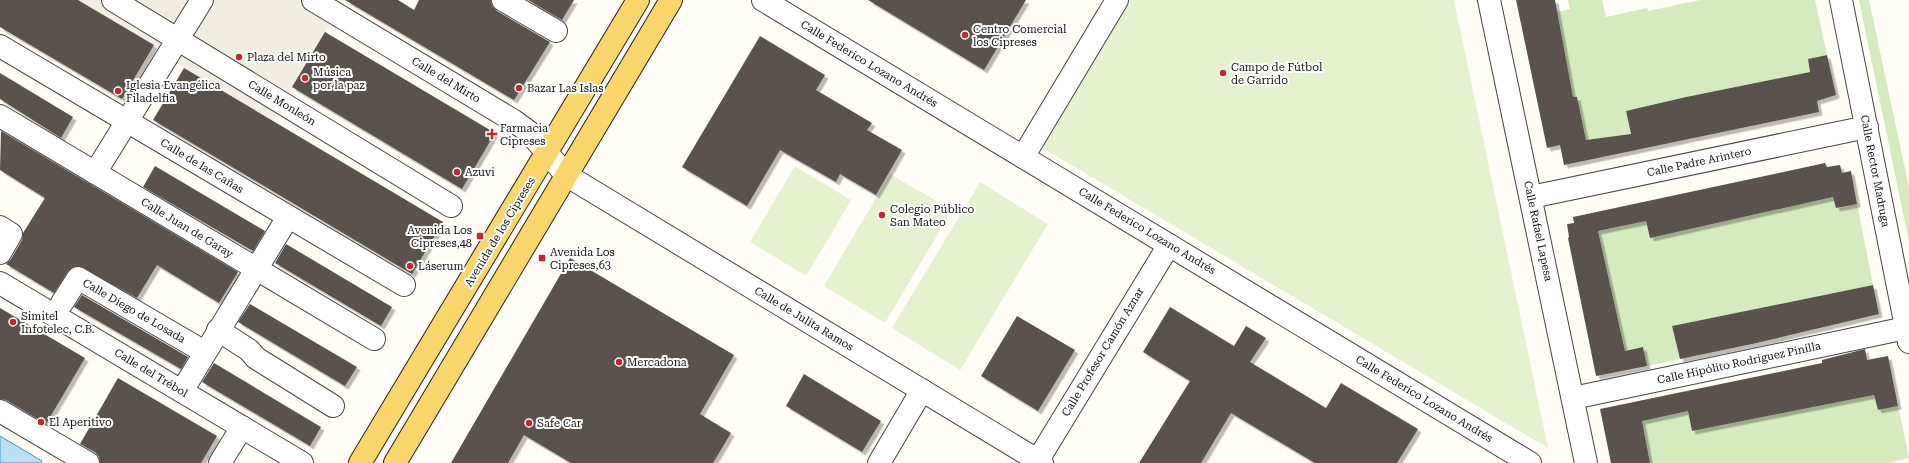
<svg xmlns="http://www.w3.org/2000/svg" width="1909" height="463" viewBox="0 0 1909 463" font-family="'Roboto Serif',serif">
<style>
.green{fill:#d5ebbd}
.pitch{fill:#e6f2cf}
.plaza{fill:#f1ede2}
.water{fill:#b9e0f7;stroke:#3f96cf}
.building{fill:#5a524d;filter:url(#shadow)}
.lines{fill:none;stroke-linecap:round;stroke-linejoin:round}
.minor-casing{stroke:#444;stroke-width:24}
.major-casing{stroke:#222;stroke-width:24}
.minor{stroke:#fff;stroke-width:22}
.major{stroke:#f9d66b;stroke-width:22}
.poi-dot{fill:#c4262e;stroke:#fff;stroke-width:1.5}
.labels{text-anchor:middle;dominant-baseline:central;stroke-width:4;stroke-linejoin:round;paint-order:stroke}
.poi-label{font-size:11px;fill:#111;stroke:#fff;text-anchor:start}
.street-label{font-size:11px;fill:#111;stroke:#fff}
</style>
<defs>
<filter id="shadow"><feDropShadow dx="3.5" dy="3.5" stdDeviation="0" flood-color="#0004"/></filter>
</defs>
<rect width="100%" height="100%" fill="#fffdf5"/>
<g class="green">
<path d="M1568 0H1602L1606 17 1647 8 1648 11 1700 0H1815L1827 55 1808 59 1810 72 1686 97 1626 112 1634 150 1586 140 1577 97H1573L1556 12 1570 9Z"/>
<path d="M1859 0H1869L1909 188V242Z"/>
<path d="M1833 197 1836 208 1857 204 1873 285 1672 326 1680 359 1647 366 1643 347 1625 351 1598 231 1624 226 1620 207 1642 202 1650 238Z"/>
<path d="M1684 391 1692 431 1874 395 1878 410 1898 406 1909 458 1889 463H1650L1642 421 1655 398Z"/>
</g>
<g class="pitch">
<path d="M1130 0H1454L1548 448 1041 147Z"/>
<path d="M795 166 851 200 806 276 750 242Z"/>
<path d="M890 174 952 210 885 323 824 286Z"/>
<path d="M980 182 1048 224 960 370 892 328Z"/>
</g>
<path class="plaza" d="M78 0H344L273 121 184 68 154 45Z"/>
<path class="water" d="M0 436 42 461 41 463H0Z"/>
<g class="building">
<path d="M0 0H78L154 45 122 99 0 27Z"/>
<path d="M345 0H398L414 10 419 0H491L492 6 497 11 550 42 514 100Z"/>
<path d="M528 0H574L562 20Z"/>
<path d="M868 0H1026L984 70Z"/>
<path d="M1516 0H1555L1573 97H1577L1586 140 1631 134 1626 111 1686 97 1810 72 1808 59 1827 55 1836 95 1817 101 1819 112 1564 165 1560 145 1547 148Z"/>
<path d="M325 32 495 133 462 189 292 87Z"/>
<path d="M760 36 825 75 816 90 872 123 867 130 902 150 876 195 840 174 836 182 780 150 747 206 682 167Z"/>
<path d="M184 68 443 222 412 274 153 120Z"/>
<path d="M0 73 73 117 61 138 0 99Z"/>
<path d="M1 131 238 272 219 303 157 265 137 298 79 266 72 267 68 271 54 293 6 264 11 259 22 240 23 233 45 198 0 170Z"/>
<path d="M1825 163 1827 167 1840 165 1842 173 1851 171 1857 204 1836 208 1833 197 1650 238 1646 221 1598 231 1625 351 1643 347 1647 366 1596 376 1568 238 1569 237 1567 224 1574 223 1573 217Z"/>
<path d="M155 166 265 231 253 251 143 187Z"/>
<path d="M286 244 392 307 381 326 275 263Z"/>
<path d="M570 258 734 355 700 414 731 433 713 463H571L524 435 508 463H451Z"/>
<path d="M1873 285 1879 314 1752 344 1680 359 1672 326Z"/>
<path d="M82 295 188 357 181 369 74 307Z"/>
<path d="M250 304 357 367 345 386 238 322Z"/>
<path d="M1170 307 1234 346 1246 326 1266 338 1250 362 1326 408 1341 383 1418 429 1397 463H1315L1231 413 1201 463H1139L1190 381 1143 352Z"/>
<path d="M0 308 85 358 46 424 6 400 0 399Z"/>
<path d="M1017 316 1075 350 1038 411 981 376Z"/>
<path d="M1865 349 1867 360 1888 356 1898 406 1878 410 1874 395 1692 431 1688 411 1642 421 1650 463H1611L1600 409 1822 363V360Z"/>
<path d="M214 363 321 427 310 446 202 382Z"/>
<path d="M804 374 881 421 862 452 786 406Z"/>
<path d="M118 378 217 436 201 463H100L99 457 95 452 80 444Z"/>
</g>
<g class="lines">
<defs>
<g id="minor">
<path d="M113 0 451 206"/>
<path d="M313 0 514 121 529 132 566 175 1042 463"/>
<path d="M503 0 556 31"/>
<path d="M763 0 1530 463"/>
<path d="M1489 0 1586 463"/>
<path d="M1841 0 1909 342"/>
<path d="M0 46 404 285"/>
<path d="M0 116 374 339"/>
<path d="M1023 157 1117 0"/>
<path d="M95 173 202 0"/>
<path d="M1531 197 1867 127"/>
<path d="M0 227 11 234 0 253"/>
<path d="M0 283 302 463"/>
<path d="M62 303 78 278 196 347"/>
<path d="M218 330 249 350 256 358 333 406"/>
<path d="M182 391 288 217"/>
<path d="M1573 398 1906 328"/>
<path d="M0 411 88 463"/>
<path d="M1038 460 1169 245"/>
<path d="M220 463 242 427"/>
<path d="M879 463 922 390"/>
</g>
<g id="major">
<path d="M360 463 638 0"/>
<path d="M395 463 671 0"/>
</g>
</defs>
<use href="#minor" class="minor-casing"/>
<use href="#major" class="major-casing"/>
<use href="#minor" class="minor"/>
<use href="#major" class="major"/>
</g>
<g class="poi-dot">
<circle cx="965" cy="35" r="4"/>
<circle cx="239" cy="57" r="4"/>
<circle cx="1223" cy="73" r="4"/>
<circle cx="305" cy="78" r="4"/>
<circle cx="519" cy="88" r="4"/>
<circle cx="118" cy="91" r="4"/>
<path d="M490 128h4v4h4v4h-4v4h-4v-4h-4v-4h4z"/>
<circle cx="457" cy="172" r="4"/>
<circle cx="882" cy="215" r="4"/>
<rect x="476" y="232" width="8" height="8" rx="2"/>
<rect x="538" y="254" width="8" height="8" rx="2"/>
<circle cx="410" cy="266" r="4"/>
<circle cx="13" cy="322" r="4"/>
<circle cx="619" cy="362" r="4"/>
<circle cx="41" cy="422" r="4"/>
<circle cx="529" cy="423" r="4"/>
</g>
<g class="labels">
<g class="poi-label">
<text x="973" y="29">Centro Comercial<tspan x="973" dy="13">los Cipreses</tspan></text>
<text x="247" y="57">Plaza del Mirto</text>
<text x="1231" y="67">Campo de Fútbol<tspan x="1231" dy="13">de Garrido</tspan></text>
<text x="313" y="72">Música<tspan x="313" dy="13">por la paz</tspan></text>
<text x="126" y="85">Iglesia Evangélica<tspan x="126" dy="13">Filadelfia</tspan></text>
<text x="527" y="88">Bazar Las Islas</text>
<text x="500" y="128">Farmacia<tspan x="500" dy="13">Cipreses</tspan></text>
<text x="465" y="172">Azuvi</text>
<text x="890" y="209">Colegio Público<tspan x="890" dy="13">San Mateo</tspan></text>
<text x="472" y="230" text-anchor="end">Avenida Los<tspan x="472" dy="13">Cipreses,48</tspan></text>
<text x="550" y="252">Avenida Los<tspan x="550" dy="13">Cipreses,63</tspan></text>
<text x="418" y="266">Láserum</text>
<text x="21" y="316">Simitel<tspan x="21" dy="13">Infotelec, C.B.</tspan></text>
<text x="627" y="362">Mercadona</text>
<text x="49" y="422">El Aperitivo</text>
<text x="537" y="423">Safe Car</text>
</g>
<g class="street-label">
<text transform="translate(869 64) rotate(31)">Calle Federico Lozano Andrés</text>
<text transform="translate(446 80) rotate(31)">Calle del Mirto</text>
<text transform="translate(282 103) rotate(31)">Calle Monleón</text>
<text transform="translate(1699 162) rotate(-12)">Calle Padre Arintero</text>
<text transform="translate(202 166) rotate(31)">Calle de las Cañas</text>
<text transform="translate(1875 171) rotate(79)">Calle Rector Madruga</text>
<text transform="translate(187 228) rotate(31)">Calle Juan de Garay</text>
<text transform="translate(1147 231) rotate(31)">Calle Federico Lozano Andrés</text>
<text transform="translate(1538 231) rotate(78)">Calle Rafael Lapesa</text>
<text transform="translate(500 232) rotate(-59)">Avenida de los Cipreses</text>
<text transform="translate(134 311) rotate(30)">Calle Diego de Losada</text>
<text transform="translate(804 319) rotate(31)">Calle de Julita Ramos</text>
<text transform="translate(1103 352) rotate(-59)">Calle Profesor Camón Aznar</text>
<text transform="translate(1739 363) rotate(-12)">Calle Hipólito Rodríguez Pinilla</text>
<text transform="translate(151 373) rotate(31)">Calle del Trébol</text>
<text transform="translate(1424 399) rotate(31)">Calle Federico Lozano Andrés</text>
</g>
</g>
</svg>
